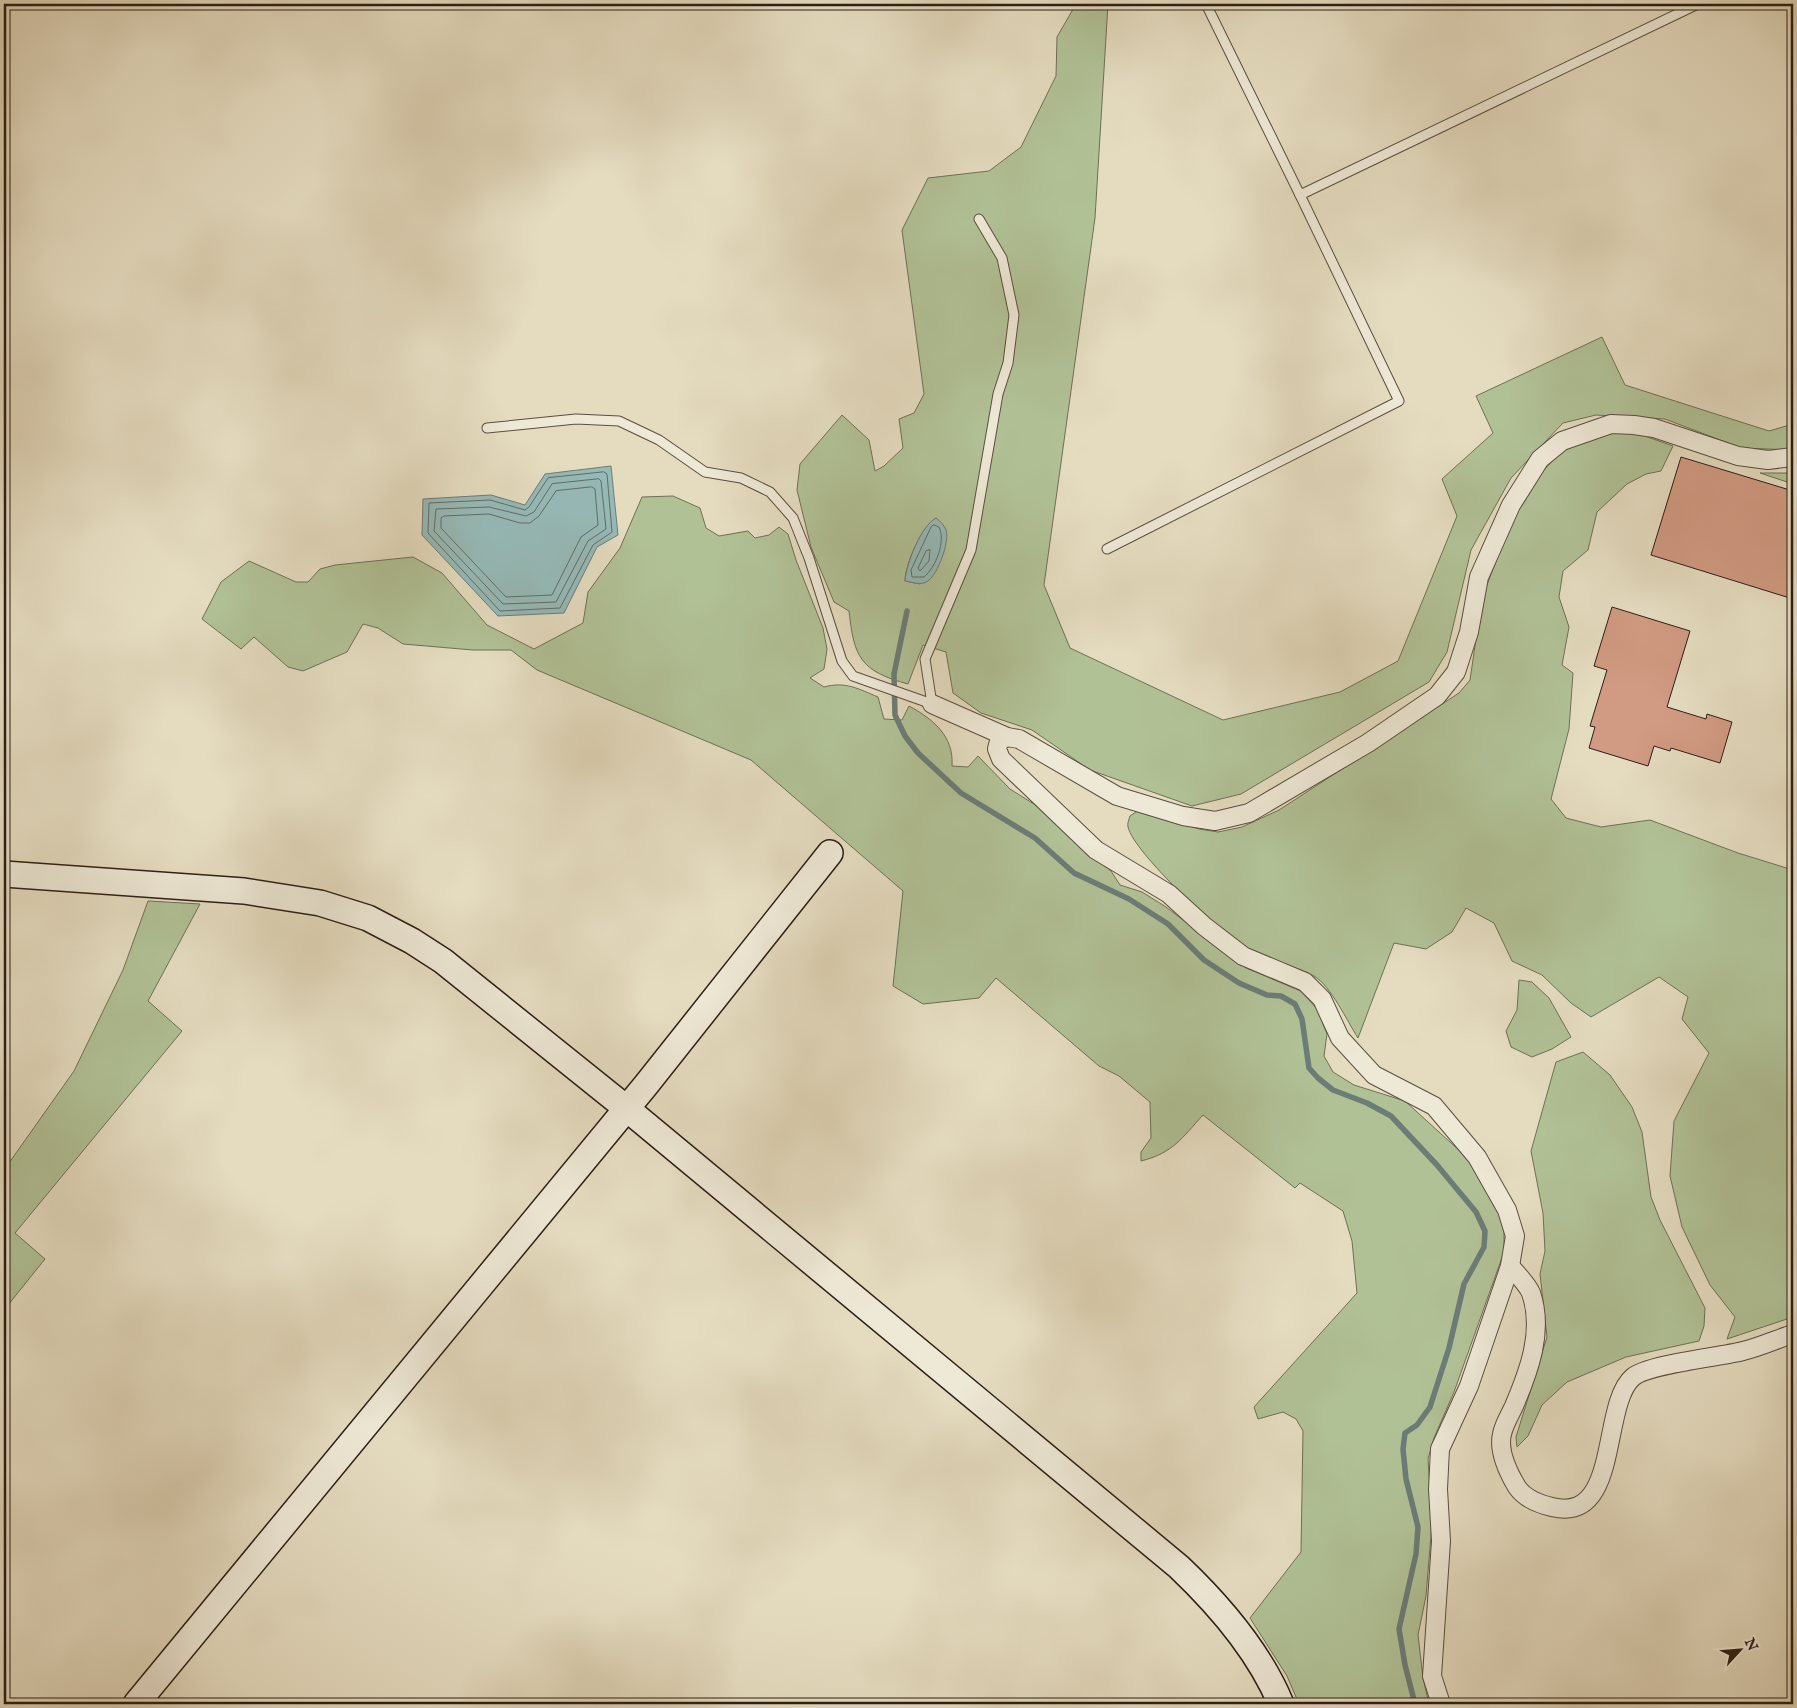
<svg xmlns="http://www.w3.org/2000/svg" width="1797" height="1708" viewBox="0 0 1797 1708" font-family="'IM FELL English',serif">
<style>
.green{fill:#b1c196;stroke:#6e7056;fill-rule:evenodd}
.water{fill:#96bab8;stroke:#6c7c77}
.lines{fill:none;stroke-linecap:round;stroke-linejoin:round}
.shore{stroke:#616c67;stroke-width:1}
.stream{stroke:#6c7c77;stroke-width:5.5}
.building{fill:#d19a82;stroke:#2c1e16}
.lane-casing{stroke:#5a4e40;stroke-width:11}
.street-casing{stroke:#5a4e40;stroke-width:20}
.secondary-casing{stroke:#2c1e16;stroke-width:28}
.lane{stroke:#eee8d6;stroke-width:9}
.street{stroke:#eee8d6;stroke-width:18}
.secondary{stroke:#eee8d6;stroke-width:25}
</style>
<rect width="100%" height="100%" fill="#e5dcc0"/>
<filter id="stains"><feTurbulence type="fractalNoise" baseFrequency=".004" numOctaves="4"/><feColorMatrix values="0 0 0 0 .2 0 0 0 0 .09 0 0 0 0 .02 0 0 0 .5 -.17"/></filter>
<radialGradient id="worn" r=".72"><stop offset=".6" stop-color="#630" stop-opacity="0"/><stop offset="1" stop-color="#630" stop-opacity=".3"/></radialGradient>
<g class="green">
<path d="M1076 4H1108L1095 218 1044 585 1070 648 1223 720 1340 692 1398 661 1457 516 1442 479 1493 433 1476 396 1602 337 1625 385 1769 431 1793 424V450L1741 448 1665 419 1596 415 1563 423 1511 478 1471 550 1447 652 1429 682 1241 794 1192 806 1090 770 1032 730 981 713 953 693 946 652 923 645 908 684C860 671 854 657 849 611L834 602 811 547 797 490 800 464 842 415 869 440 875 471 884 466 903 448 899 419 914 413 924 394 902 230 928 178 989 171 1021 147 1056 76 1057 37ZM936 518 920 584 905 581C905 564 922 526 936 518Z"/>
<path d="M1619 431 1642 435 1673 446 1661 471 1646 474 1627 484 1597 512 1588 550 1563 571 1559 597 1569 627 1562 665 1573 673 1569 729 1551 799 1566 818 1601 827 1650 820 1738 853 1793 870V1317L1727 1339 1735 1317 1710 1285 1682 1227 1670 1176 1674 1121 1709 1053 1682 1019 1688 997 1659 977 1591 1017 1571 1003 1542 975 1512 961 1494 923 1466 908 1452 932 1426 949 1394 943 1358 1038C1347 1021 1331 986 1314 976 1294 965 1268 961 1247 949 1222 935 1134 853 1128 827 1127 824 1129 819 1130 816L1139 810 1199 829 1218 832 1242 827 1279 810 1459 693 1470 680 1482 598 1516 509 1533 482 1557 456 1577 442Z"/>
<path d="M1760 473H1793V484Z"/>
<path d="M673 496 700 508 706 528 719 536 748 531 755 538 769 535 779 527 788 534 796 560 823 628 827 649 824 669 810 678 824 687C845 681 859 689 878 697L884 719 902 720 909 706C933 719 954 736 952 766L968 767 978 756 1010 789 1037 806 1083 849 1111 871 1120 885 1142 892 1166 907 1246 968 1301 991 1317 1009 1327 1034 1324 1056 1333 1072 1354 1085 1405 1101 1473 1163 1504 1223V1252L1454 1392 1434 1438 1428 1459 1432 1523 1426 1596 1418 1635 1423 1678 1429 1704H1299L1287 1676 1250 1618 1301 1552 1303 1431 1296 1419 1283 1412 1258 1419 1254 1407 1357 1293 1352 1241 1343 1211 1300 1183 1295 1188 1203 1115C1182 1138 1173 1153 1141 1161V1152L1151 1138 1150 1102 1119 1076 1099 1066 996 978 979 998 923 1004 893 986 903 891 751 760 537 670 511 650H473L403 644 378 628 363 624 347 652 303 671 288 667 254 637 241 649 202 619 221 582 249 561 296 582H308L320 569 335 565 413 557 442 573 487 625 534 649 583 623 588 592 620 548 642 497Z"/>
<path d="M148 901 200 904 148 1001 182 1031 15 1233 45 1259 4 1310V1170L74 1071 123 970Z"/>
<path d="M1519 980 1532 982 1549 998 1571 1037 1552 1049 1532 1057 1511 1047 1506 1031 1517 1010Z"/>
<path d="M1583 1052 1610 1075 1632 1107 1642 1132 1651 1197 1660 1220 1705 1308 1704 1326 1699 1341 1626 1357 1567 1382 1542 1405 1528 1436 1517 1447 1516 1437 1547 1337 1540 1274 1545 1251 1543 1213 1531 1151 1556 1062Z"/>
</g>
<g class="water">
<path d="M611 466 618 535 597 547 564 613 498 616 422 535 423 499 491 495 525 505 545 474Z"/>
<path d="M936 518C941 522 944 525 946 530 950 541 938 574 928 581 921 586 912 582 905 581 906 564 921 526 936 518Z"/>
</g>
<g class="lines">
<g class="shore">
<path d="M604 472 607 474 612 532 593 545 560 608 500 611 428 533 429 503 490 500 525 510 529 507 548 478Z"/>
<path d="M599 479 601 481 606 529 588 541 556 602 503 604 434 531 436 509 489 507 526 516 534 512 552 484Z"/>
<path d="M592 487 595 489 598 525 581 537 552 595 506 597 441 528V518L444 516 489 514 520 523H530L539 516 556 491Z"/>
<path d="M934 525 939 527C946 541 936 567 924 577H912L911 570 931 527Z"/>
<path d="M930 550 929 561 920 571 918 568 926 551Z"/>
</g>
<path class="stream" d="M907 611 894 674 895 715 905 736 918 753 961 793 1035 838 1074 873 1129 899 1168 924 1204 960 1239 983 1267 995 1281 996 1295 1004 1302 1019 1309 1068 1318 1078 1333 1090 1367 1103 1391 1116 1437 1165 1476 1212 1485 1231 1484 1247 1464 1284 1449 1348 1430 1407 1417 1425 1405 1433 1403 1449 1406 1479 1418 1527 1416 1554 1399 1629 1405 1665 1415 1704"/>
</g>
<g class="building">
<path d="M1681 457 1793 491V599L1651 555Z"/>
<path d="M1612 607 1690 631 1667 707 1706 719 1707 714 1732 722 1720 763 1671 748 1670 751 1654 746 1648 766 1589 748 1595 727 1590 726 1607 670 1594 666Z"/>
</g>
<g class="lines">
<defs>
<g id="lane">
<path d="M1206 4 1300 195 1698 4"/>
<path d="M487 428 576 419 619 421 659 440 705 472 741 478 770 492 793 518 809 558 842 661 853 676 932 704 925 659 971 550 998 394 1008 363 1014 315 1002 258 979 219"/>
<path d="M1107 549 1399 401 1300 195"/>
</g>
<g id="street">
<path d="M932 704 1007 737 1019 739 1117 796 1183 816 1215 821 1249 813 1368 743 1437 696 1456 672 1469 632 1479 577 1511 505 1540 459 1562 441 1611 424 1634 425 1654 428 1738 456 1768 460 1793 457"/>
<path d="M1007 737 999 741 997 749 1001 759 1096 850 1169 894 1204 926 1243 956 1305 982 1322 999 1340 1038 1374 1075 1434 1106 1477 1157 1507 1210 1515 1236 1510 1266 1469 1386 1440 1449 1438 1489 1441 1541 1432 1676 1441 1704"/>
<path d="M1510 1266C1517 1274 1527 1284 1531 1293 1544 1331 1529 1371 1514 1406 1510 1415 1504 1424 1502 1434 1498 1451 1508 1472 1517 1487 1525 1499 1539 1504 1552 1507 1621 1524 1600 1405 1633 1377 1649 1364 1720 1357 1743 1351 1760 1347 1777 1339 1793 1334"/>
</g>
<g id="secondary">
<path d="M4 874 244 891 320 903 368 918 412 941 443 961 626 1108 1179 1567C1220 1606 1259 1651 1281 1704"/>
<path d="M136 1704 646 1085 830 853"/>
</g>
</defs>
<use href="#lane" class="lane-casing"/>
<use href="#street" class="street-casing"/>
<use href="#secondary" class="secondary-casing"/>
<use href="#lane" class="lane"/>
<use href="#street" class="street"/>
<use href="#secondary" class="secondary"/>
</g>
<rect width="1797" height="1708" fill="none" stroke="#e5dcc0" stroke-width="20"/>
<rect x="5" y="5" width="1787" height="1698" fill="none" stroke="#2c1e16" stroke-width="2.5"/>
<rect x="10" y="10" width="1777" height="1688" fill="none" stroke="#2c1e16"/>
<g transform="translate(1740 1650) rotate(64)" stroke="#eee8d6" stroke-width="4" paint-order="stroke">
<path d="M0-4L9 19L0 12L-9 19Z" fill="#2c1e16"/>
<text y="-8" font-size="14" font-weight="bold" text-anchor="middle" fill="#2c1e16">N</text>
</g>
<rect width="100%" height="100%" filter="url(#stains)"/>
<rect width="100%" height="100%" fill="url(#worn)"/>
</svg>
